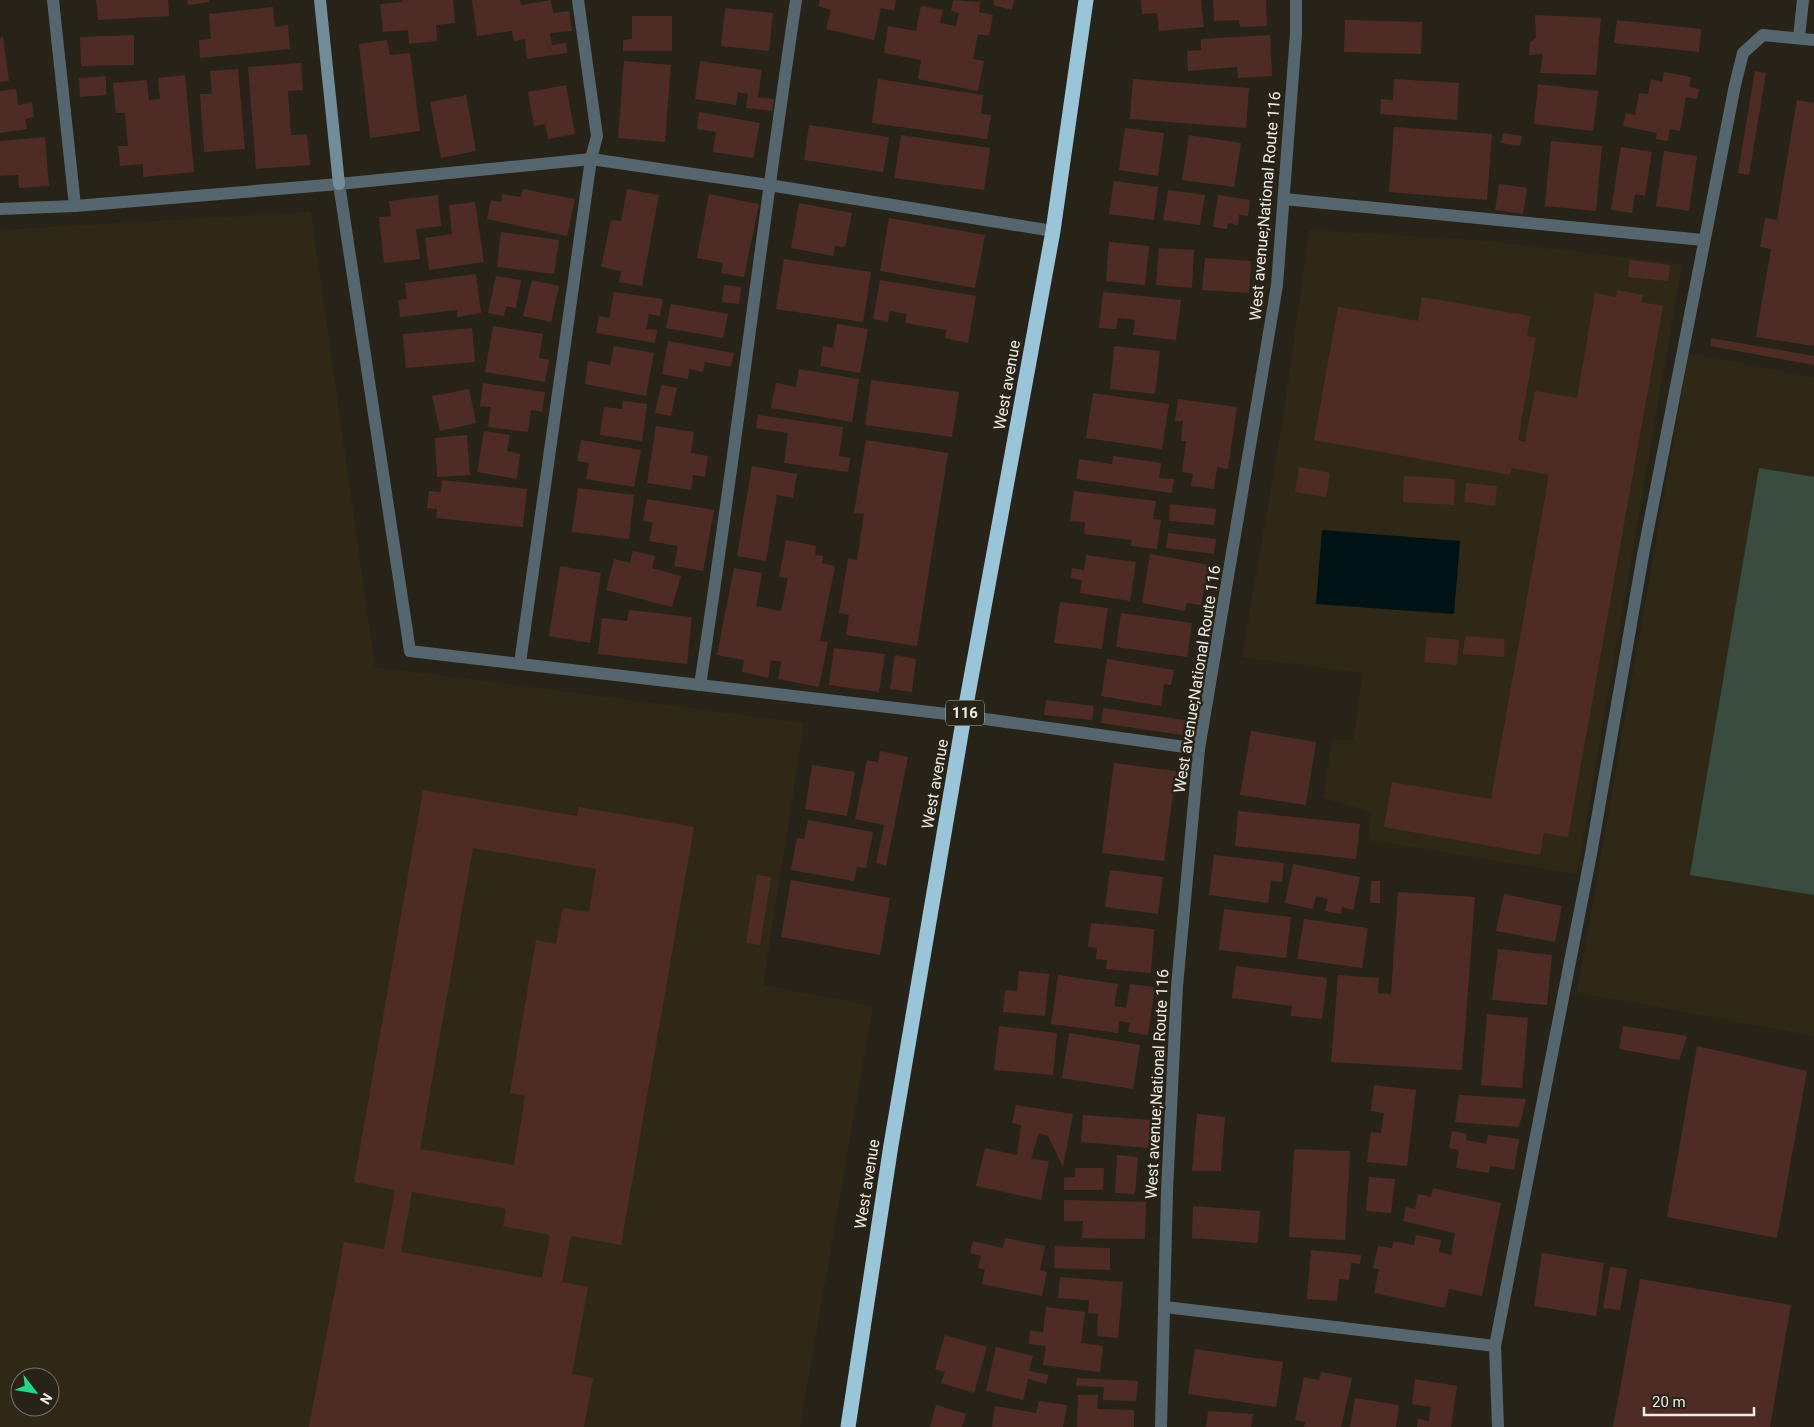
<svg xmlns="http://www.w3.org/2000/svg" width="1814" height="1427" viewBox="0 0 1814 1427" font-family="Roboto,sans-serif">
<style>
.built{fill:#302817;fill-rule:evenodd}
.green{fill:#394c3f}
.water{fill:#001314}
.building{fill:#4e2c25;fill-rule:evenodd}
.lines{fill:none;stroke-linecap:round;stroke-linejoin:round}
.street{stroke:#56666e;stroke-width:12}
.secondary{stroke:#728c99;stroke-width:12}
.highway{stroke:#9ac4d8;stroke-width:15}
.labels{text-anchor:middle;dominant-baseline:central;stroke-width:5;stroke-linejoin:round;paint-order:stroke}
.shield{fill:#282318;stroke:#b4b0a8;stroke-width:1}
.shield-label{font-size:15px;font-weight:bold;fill:#f0ece5}
.street-label{font-size:16px;fill:#f0ece5;stroke:#282318}
</style>
<rect width="100%" height="100%" fill="#282318"/>
<g class="built">
<path d="M311 212 375 667 804 723 763 985 873 1006 800 1427H0V230ZM20 1377H50V1407H20Z"/>
<path d="M1309 230 1476 240 1682 264 1577 874 1368 840 1371 812 1323 798 1332 740H1353L1363 673 1242 657 1285 405Z"/>
<path d="M1689 353 1814 378V1036L1577 992Z"/>
</g>
<path class="green" d="M1759 468 1814 477V895L1690 875Z"/>
<path class="water" d="M1322 530 1460 541 1454 614 1316 604Z"/>
<g class="building">
<path d="M96 0H168L169 16 98 20Z"/>
<path d="M187 0H209L210 2 188 5Z"/>
<path d="M402 0H453L455 23 436 25 437 41 409 44 408 30 383 32 380 4 403 2Z"/>
<path d="M472 0H520L521 5 551 0 553 13 569 11 572 31 550 33 552 45 566 43 567 53 527 59 525 39 514 41 512 31 477 36Z"/>
<path d="M820 0H896L894 11 881 8 874 40 826 29 831 10 818 6Z"/>
<path d="M953 0 980 2 979 12 993 15 989 36 978 34 973 59 984 61 978 91 918 79 921 60 884 53 888 26 916 31 921 6 943 10 940 23 956 26 959 13 951 11Z"/>
<path d="M994 0H1014L1012 10 993 5Z"/>
<path d="M1141 0H1201L1204 27 1159 31 1157 13 1142 14Z"/>
<path d="M1213 0H1266L1267 26 1240 27 1239 20 1214 21Z"/>
<path d="M273 7 275 27 288 25 290 49 200 58 199 40 211 39 209 14Z"/>
<path d="M725 8 773 13 769 51 721 46Z"/>
<path d="M1535 15 1601 18 1596 75 1540 73 1543 54 1529 55 1530 42 1536 38Z"/>
<path d="M632 16H672V51H623V40L632 39Z"/>
<path d="M1345 20 1422 22 1421 54 1344 52Z"/>
<path d="M1617 20 1701 29 1699 52 1614 43Z"/>
<path d="M134 35V65L81 66 80 37Z"/>
<path d="M1270 35 1272 76 1238 78 1237 67 1188 71 1187 51 1201 50V39Z"/>
<path d="M3 37 9 81 0 82V38Z"/>
<path d="M387 40 390 55 410 53 420 131 370 138 359 44Z"/>
<path d="M624 61 671 65 665 142 618 138Z"/>
<path d="M700 61 762 70 758 97 774 99 772 111 746 108 748 94 738 92 736 105 695 99Z"/>
<path d="M301 63 303 90 288 91 291 135 307 134 310 165 256 169 248 67Z"/>
<path d="M238 69 245 149 204 152 200 94H212L210 71Z"/>
<path d="M1755 71 1766 73 1749 175 1738 173Z"/>
<path d="M1664 72 1691 77 1689 87 1699 89 1697 99 1686 97 1680 131 1670 129 1668 141 1656 139 1657 133 1623 126 1626 113 1635 115 1639 93 1648 94 1651 79 1662 82Z"/>
<path d="M185 75 194 172 143 177V164L120 166 118 146H128L125 113H116L113 83 147 80 149 100 160 99 158 78Z"/>
<path d="M106 76V95L80 97 79 78Z"/>
<path d="M878 79 983 95 981 114 991 115 987 139 872 123Z"/>
<path d="M1133 79 1249 88 1246 128 1130 119Z"/>
<path d="M1394 79 1459 83 1457 120 1380 114 1381 99 1393 100Z"/>
<path d="M1538 84 1598 91 1593 131 1534 124Z"/>
<path d="M566 85 575 134 548 139 545 124 534 126 528 92Z"/>
<path d="M16 89 18 105 32 102 34 117 25 119 27 129 0 133V91Z"/>
<path d="M466 95 476 151 441 158 430 102Z"/>
<path d="M1797 100 1814 103V346L1756 337 1771 249 1760 247 1765 218 1777 220Z"/>
<path d="M699 112 760 123 753 158 713 152 716 132 697 129Z"/>
<path d="M809 125 889 137 883 172 804 160Z"/>
<path d="M1394 127 1492 134 1487 200 1389 192Z"/>
<path d="M1125 128 1164 133 1158 176 1119 170Z"/>
<path d="M1503 133 1522 136 1520 146 1501 143Z"/>
<path d="M901 135 990 148 984 190 894 178Z"/>
<path d="M1189 135 1241 143 1234 187 1182 180Z"/>
<path d="M45 137 49 186 19 188 18 175 0 176V141Z"/>
<path d="M1551 141 1602 146 1596 211 1545 206Z"/>
<path d="M1621 147 1652 152 1645 196 1635 194 1632 213 1611 210Z"/>
<path d="M1664 151 1697 156 1689 211 1656 206Z"/>
<path d="M1114 181 1158 187 1154 220 1109 214Z"/>
<path d="M1499 184 1527 188 1523 214 1495 210Z"/>
<path d="M523 189 575 199 567 236 487 219 491 200 501 202 502 194 521 197Z"/>
<path d="M627 189 659 195 642 286 619 282 621 271 601 267 611 220 621 221Z"/>
<path d="M1168 190 1205 195 1200 225 1163 220Z"/>
<path d="M709 194 759 204 744 277 721 273 723 263 697 258Z"/>
<path d="M438 195 441 226 416 229 420 259 384 263 379 217 391 216 389 201Z"/>
<path d="M1218 195 1250 200 1248 216 1239 215 1238 225 1228 223 1227 229 1213 227Z"/>
<path d="M475 202 484 262 429 270 425 238 452 234 449 205Z"/>
<path d="M799 203 852 213 845 247 835 246 833 256 791 248Z"/>
<path d="M889 218 985 235 975 288 880 271Z"/>
<path d="M501 232 559 240 554 274 497 267Z"/>
<path d="M1109 242 1149 246 1145 285 1106 281Z"/>
<path d="M1159 248 1194 250 1192 288 1156 285Z"/>
<path d="M1205 258 1251 261 1249 293 1202 290Z"/>
<path d="M784 259 871 272 863 322 776 309Z"/>
<path d="M1630 260 1670 265 1668 281 1628 277Z"/>
<path d="M476 274 481 313 457 317V310L400 317 398 300 407 299 405 283Z"/>
<path d="M496 276 521 280 516 308 506 306 504 316 488 313Z"/>
<path d="M532 280 559 286 551 322 523 316Z"/>
<path d="M880 280 976 296 968 343 945 338 946 330 905 323 907 314 890 311 888 322 873 319Z"/>
<path d="M724 285 741 287 739 304 722 302Z"/>
<path d="M1617 290 1643 295 1641 302 1663 306 1568 837 1544 833 1540 855 1384 827 1392 782 1491 799 1549 475 1512 468 1510 475 1314 440 1338 307 1418 321 1422 297 1531 316 1527 336 1536 338 1518 440 1525 442 1535 391 1577 398 1595 293 1616 297Z"/>
<path d="M614 292 663 299 660 316 649 314 646 329 657 330 655 343 596 333 599 316 609 318Z"/>
<path d="M1103 292 1181 300 1176 340 1133 335 1135 320 1118 318 1116 329 1099 328Z"/>
<path d="M671 304 728 314 723 338 666 328Z"/>
<path d="M837 324 868 329 860 373 820 366 823 346 833 348Z"/>
<path d="M493 326 543 334 539 358 549 360 545 382 485 372Z"/>
<path d="M472 328 475 362 406 368 403 334Z"/>
<path d="M1711 338 1814 356V365L1710 346Z"/>
<path d="M668 341 734 353 731 367 705 362 703 372 689 369 688 379 662 374Z"/>
<path d="M614 346 654 353 646 396 585 384 588 361 610 365Z"/>
<path d="M1114 346 1160 351 1155 394 1110 389Z"/>
<path d="M799 369 859 379 852 422 771 408 776 383 796 387Z"/>
<path d="M871 380 959 392 952 437 865 425Z"/>
<path d="M483 383 545 392 542 412 531 410 528 432 488 427 491 407 480 406Z"/>
<path d="M661 385 677 388 671 416 655 413Z"/>
<path d="M469 389 476 423 440 431 432 396Z"/>
<path d="M1093 393 1169 404 1162 449 1086 438Z"/>
<path d="M1178 399 1237 407 1228 469 1217 467 1214 489 1191 486 1193 474 1182 472 1186 441H1181L1183 421H1175Z"/>
<path d="M623 401 647 404 642 441 600 435 604 407 622 409Z"/>
<path d="M758 415 843 427 839 456 850 458 848 472 784 463 788 433 756 428Z"/>
<path d="M656 426 694 432 691 453 708 456 705 477 693 475 691 490 647 483Z"/>
<path d="M484 431 510 435 507 451 520 454 517 479 477 472Z"/>
<path d="M467 435 470 475 437 477 435 438Z"/>
<path d="M581 440 641 450 634 487 586 479 589 463 577 461Z"/>
<path d="M866 440 948 453 917 646 846 635 849 615 839 613 848 558 857 560 864 514 854 513Z"/>
<path d="M1113 456 1161 463 1159 478 1174 479 1172 493 1076 479 1079 459 1112 464Z"/>
<path d="M752 466 797 474 793 498 777 495 766 561 737 556Z"/>
<path d="M1299 467 1330 473 1326 497 1295 492Z"/>
<path d="M1404 476 1455 479 1454 505 1403 502Z"/>
<path d="M442 480 527 489 523 527 436 518 437 509 427 508 429 491 441 492Z"/>
<path d="M1466 483 1497 486 1495 506 1464 502Z"/>
<path d="M578 488 634 495 629 539 572 532Z"/>
<path d="M1074 491 1156 501 1153 519 1161 520 1157 549 1131 546 1132 540 1084 534 1085 522 1070 521Z"/>
<path d="M647 499 714 510 703 571 674 566 678 546 649 541 653 522 643 521Z"/>
<path d="M1170 504 1216 509 1214 525 1169 521Z"/>
<path d="M1168 533 1216 539 1214 554 1166 548Z"/>
<path d="M786 540 816 546 815 555 823 556 822 563 835 566 820 641 828 642 819 687 778 679 781 662 771 660 768 678 742 672 744 660 717 655 734 568 762 573 756 606 781 611 788 578 779 577Z"/>
<path d="M633 551 655 556 652 568 681 576 672 607 606 590 614 559 630 563Z"/>
<path d="M1150 554 1209 565 1201 605 1187 603 1185 611 1142 603Z"/>
<path d="M1086 555 1136 562 1130 601 1080 593 1082 580 1071 578 1072 568 1084 570Z"/>
<path d="M560 566 601 573 590 643 549 636Z"/>
<path d="M1060 602 1108 608 1102 649 1054 643Z"/>
<path d="M629 610 692 617 687 664 598 654 602 618 627 621Z"/>
<path d="M1121 613 1192 623 1187 657 1116 647Z"/>
<path d="M1465 636 1505 639 1504 657 1463 654Z"/>
<path d="M1427 637 1459 640 1457 665 1424 662Z"/>
<path d="M834 648 885 654 879 692 829 685Z"/>
<path d="M895 655 916 659 912 692 890 689Z"/>
<path d="M1107 659 1174 670 1171 685 1164 684 1161 706 1101 696Z"/>
<path d="M1046 700 1094 706 1092 720 1044 715Z"/>
<path d="M1103 708 1185 720 1182 735 1101 723Z"/>
<path d="M1251 731 1316 742 1306 805 1240 795Z"/>
<path d="M880 751 908 757 886 866 876 863 884 825 855 819 867 760 878 762Z"/>
<path d="M1114 763 1176 771 1164 861 1102 853Z"/>
<path d="M812 765 855 772 847 816 805 809Z"/>
<path d="M423 790 577 816 579 807 694 827 621 1245 571 1236 562 1282 588 1287 572 1374 593 1378 584 1427H309L344 1242 384 1249 395 1190 354 1182ZM473 848 596 869 589 912 563 908 556 944 536 940 510 1093 525 1096 514 1165 420 1149ZM412 1192 506 1209 503 1226 550 1235 542 1278 401 1252Z"/>
<path d="M1238 811 1360 824 1356 859 1235 846Z"/>
<path d="M808 820 873 832 866 868 857 867 854 881 791 870 797 838 804 839Z"/>
<path d="M1214 855 1284 863 1282 882 1271 881 1268 903 1209 895Z"/>
<path d="M1293 864 1360 877 1353 910 1342 907 1341 914 1325 911 1328 899 1316 896 1313 909 1285 903Z"/>
<path d="M1110 870 1163 877 1158 914 1105 907Z"/>
<path d="M757 875 771 877 760 945 746 943Z"/>
<path d="M791 880 890 898 880 955 781 937Z"/>
<path d="M1371 881H1380V903H1370Z"/>
<path d="M1398 892 1475 897 1462 1070 1331 1062 1338 975 1379 978 1378 993 1391 994Z"/>
<path d="M1504 894 1562 906 1555 942 1496 931Z"/>
<path d="M1224 909 1291 917 1286 958 1219 950Z"/>
<path d="M1304 919 1368 928 1362 968 1297 959Z"/>
<path d="M1091 923 1154 929 1151 973 1106 969 1107 960 1096 959 1097 948 1088 947Z"/>
<path d="M1498 949 1552 955 1547 1005 1492 1000Z"/>
<path d="M1236 966 1327 978 1322 1019 1291 1016 1292 1006 1232 998Z"/>
<path d="M1019 971 1049 974 1045 1016 1003 1012 1005 990 1017 991Z"/>
<path d="M1058 975 1118 984 1114 1006 1126 1008 1130 984 1155 987 1148 1035 1128 1032 1130 1023 1119 1021 1118 1033 1051 1024Z"/>
<path d="M1487 1014 1528 1018 1522 1088 1481 1085Z"/>
<path d="M999 1026 1057 1033 1053 1075 994 1070Z"/>
<path d="M1623 1026 1687 1036 1679 1060 1619 1049Z"/>
<path d="M1069 1033 1140 1045 1133 1089 1062 1078Z"/>
<path d="M1697 1046 1807 1071 1777 1238 1667 1217Z"/>
<path d="M1374 1085 1416 1090 1407 1166 1367 1162 1371 1132 1381 1133 1384 1113 1371 1111Z"/>
<path d="M1459 1095 1526 1099 1519 1127 1455 1122Z"/>
<path d="M1016 1105 1073 1114 1063 1167 1048 1136 1039 1133 1031 1159 1049 1161 1041 1200 976 1186 985 1148 1017 1155 1021 1125 1012 1123Z"/>
<path d="M1197 1114 1225 1117 1221 1171H1192Z"/>
<path d="M1083 1115 1151 1120 1148 1148 1081 1142Z"/>
<path d="M1452 1131 1467 1134 1466 1140 1486 1144 1488 1135 1519 1139 1514 1170 1490 1166 1489 1173 1456 1168 1459 1150 1449 1148Z"/>
<path d="M1294 1149 1350 1151 1345 1240 1289 1237Z"/>
<path d="M1117 1155 1138 1157 1135 1194 1115 1193Z"/>
<path d="M1075 1168H1104L1103 1190H1064V1178L1075 1177Z"/>
<path d="M1369 1177 1395 1179 1391 1213 1366 1211Z"/>
<path d="M1433 1188 1501 1203 1482 1296 1449 1289 1445 1308 1374 1293 1379 1269 1373 1268 1378 1246 1392 1248 1393 1241 1414 1245 1416 1235 1441 1240 1439 1252 1451 1255 1455 1233 1403 1221 1406 1207 1415 1209 1418 1194 1431 1197Z"/>
<path d="M1064 1200 1146 1202 1145 1239 1082 1238 1083 1221H1064Z"/>
<path d="M1193 1206 1260 1211 1258 1243 1192 1238Z"/>
<path d="M1005 1238 1045 1246 1040 1270 1047 1272 1042 1296 982 1284 985 1269 978 1268 981 1256 970 1253 973 1241 1003 1248Z"/>
<path d="M1055 1246 1110 1248V1270L1054 1268Z"/>
<path d="M1311 1250 1361 1255 1360 1264 1351 1263 1349 1280 1339 1279 1337 1301 1307 1299Z"/>
<path d="M1542 1253 1604 1263 1596 1316 1534 1306Z"/>
<path d="M1610 1267 1627 1269 1620 1310 1603 1308Z"/>
<path d="M1060 1277 1123 1282 1118 1338 1097 1336 1098 1314 1088 1313 1089 1300 1058 1298Z"/>
<path d="M1640 1279 1791 1305 1770 1427H1613Z"/>
<path d="M1046 1307 1085 1312 1081 1343 1103 1346 1100 1372 1043 1365 1046 1346 1029 1344 1030 1331 1043 1332Z"/>
<path d="M945 1335 987 1347 974 1393 941 1383 945 1372 935 1369Z"/>
<path d="M996 1347 1033 1356 1029 1371 1049 1375 1046 1384 1028 1379 1023 1400 986 1391Z"/>
<path d="M1195 1349 1283 1362 1276 1407 1188 1394Z"/>
<path d="M1321 1372 1352 1378 1341 1427H1304L1305 1422 1295 1420 1304 1377 1319 1380Z"/>
<path d="M1077 1378 1138 1381 1136 1401 1103 1400 1104 1387 1076 1386Z"/>
<path d="M1415 1379 1457 1386 1451 1427H1417L1418 1419 1429 1421 1431 1407 1412 1404Z"/>
<path d="M1078 1395H1098L1097 1409 1134 1410V1427H1077Z"/>
<path d="M1355 1398 1399 1405 1396 1427H1350Z"/>
<path d="M1039 1401 1067 1405 1063 1427H992L995 1406 1036 1413Z"/>
<path d="M936 1405 966 1414 962 1427H930Z"/>
<path d="M1208 1411 1253 1414 1251 1427H1206Z"/>
</g>
<g class="lines">
<g class="street">
<path d="M53 0 75 206 339 184 591 159 769 185 1053 231"/>
<path d="M1799 37 1803 0"/>
<path d="M339 184 410 651 964 716 1199 749"/>
<path d="M1284 199 1703 240"/>
<path d="M0 209 75 206"/>
<path d="M520 663 591 159 597 136 578 0"/>
<path d="M700 685C735 457 762 228 796 0"/>
<path d="M1165 1307 1495 1346"/>
<path d="M1161 1427 1167 1191 1177 986 1199 749 1277 285 1296 34V0"/>
<path d="M1498 1427 1495 1346 1591 854 1643 555 1735 85 1743 53 1763 35 1814 40"/>
</g>
<path class="secondary" d="M320 0 339 184"/>
<path class="highway" d="M848 1427 891 1145 964 716 1053 231 1086 0"/>
</g>
<g class="labels">
<rect class="shield" x="946" y="700.5" width="38" height="25" rx="4"/>
<g class="shield-label">
<text x="965" y="713">116</text>
</g>
<g class="street-label">
<text transform="translate(1265 206) rotate(-85)">West avenue;National Route 116</text>
<text transform="translate(1007 385) rotate(-80)">West avenue</text>
<text transform="translate(1197 679) rotate(-81)">West avenue;National Route 116</text>
<text transform="translate(935 784) rotate(-80)">West avenue</text>
<text transform="translate(1157 1084) rotate(-87)">West avenue;National Route 116</text>
<text transform="translate(867 1184) rotate(-81)">West avenue</text>
</g>
</g>
<g transform="translate(35 1392) rotate(121)"><circle r="24" fill="#282318" stroke="#78736a"/>
<path d="M0-4L9 19L0 12L-9 19Z" fill="#22d887"/>
<text y="-8" font-size="14" font-weight="bold" text-anchor="middle" fill="#f0ece5">N</text>
</g>
<path d="M1644 1407v8h110v-8" fill="none" stroke="#f0ece5" stroke-width="2.5"/>
<text x="1652" y="1407" font-size="15" fill="#f0ece5" stroke="#282318" stroke-width="4" paint-order="stroke">20 m</text>
</svg>
